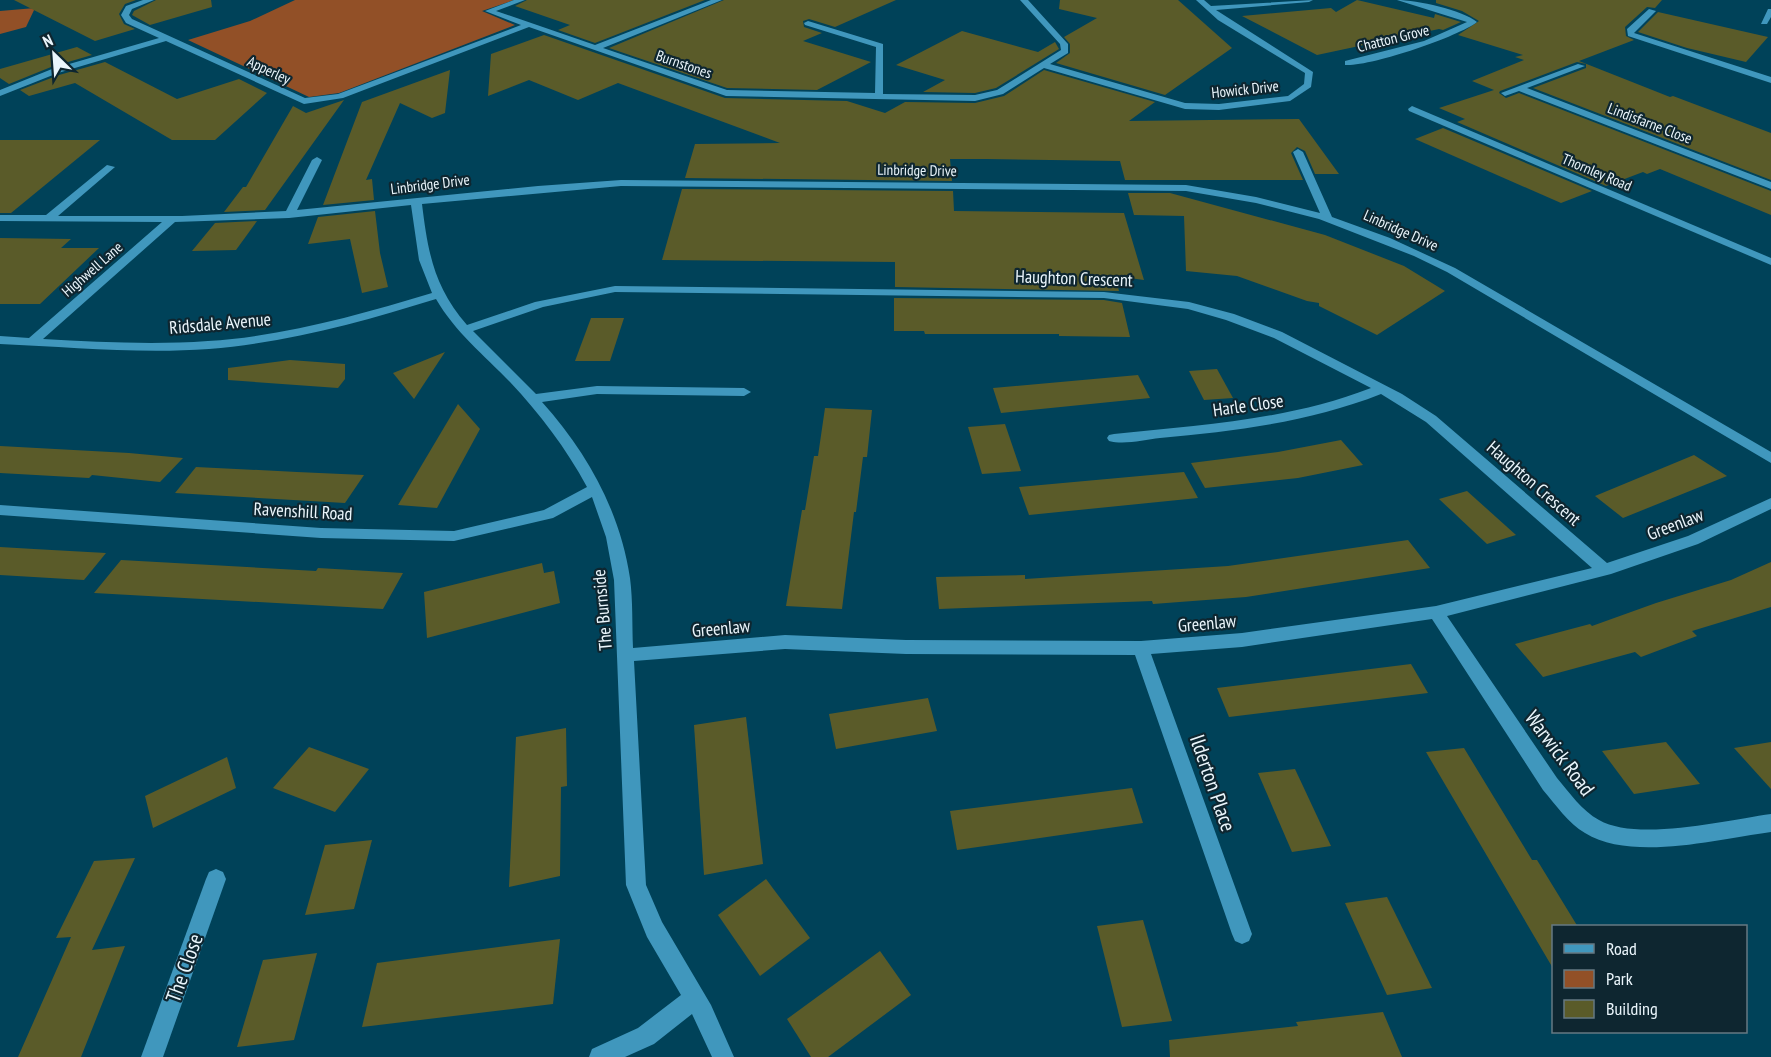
<svg xmlns="http://www.w3.org/2000/svg" width="1771" height="1057" viewBox="0 0 1771 1057" font-family="'PT Sans Narrow',sans-serif">
<style>
.green{fill:#925027}
.building{fill:#5a5b29}
.lines{fill:none;stroke-linecap:round;stroke-linejoin:round}
.minor{fill:#4097bd;fill-rule:evenodd}
.labels{text-anchor:middle;dominant-baseline:central;stroke-width:4.5;stroke-linejoin:round;paint-order:stroke}
.far-street-label{font-size:15px;fill:#ebf6fc;stroke:#0e2630}
.street-label{font-size:18px;fill:#ebf6fc;stroke:#0e2630}
.near-street-label{font-size:21px;fill:#ebf6fc;stroke:#0e2630}
</style>
<rect width="100%" height="100%" fill="#004259"/>
<g class="green">
<path d="M295 0H514L482 11 515 25 339 93 309 97 188 40 250 21Z"/>
<path d="M35 8 26 27 0 34V11Z"/>
</g>
<g class="building">
<path d="M14 0H136L125 4 119 14 124 24 135 29 95 41Z"/>
<path d="M156 0H211L212 7 150 25 132 15 134 11Z"/>
<path d="M527 0H705L595 43 558 30 570 25 515 6Z"/>
<path d="M724 0H896L835 27 809 19 803 21 804 27 822 33 803 41 871 62 817 90 727 88 609 48Z"/>
<path d="M1060 0H1178L1232 48 1165 95 1056 63 1070 53V44L1064 37 1097 18 1059 9Z"/>
<path d="M1357 0 1434 18 1435 14 1461 22 1443 30 1439 29 1317 55 1242 16 1331 8 1336 12Z"/>
<path d="M1436 0H1662L1655 8 1647 7 1625 27 1626 36 1634 40 1579 61 1670 97 1673 96 1771 133V180L1533 88 1586 68V64L1577 62 1500 91 1499 93 1506 98 1519 93 1771 191V215L1660 169 1647 174 1643 172 1606 186 1457 122 1465 119 1439 108 1494 90 1472 81 1524 60 1515 57 1523 55 1458 35 1479 21 1462 11 1436 3Z"/>
<path d="M1658 12 1768 37 1746 62 1687 48 1638 32Z"/>
<path d="M962 31 1038 52 1055 42 1059 49 996 88 975 93 923 92 945 80 896 65Z"/>
<path d="M544 35 725 98 847 101 885 113 905 102 975 103 1004 96 1044 70 1155 102 1129 121 1299 119 1339 174H1315L1305 151 1297 147 1291 153 1303 180H1125L1120 161 986 159H950L952 181 685 178 695 144 780 143 618 83 578 100 529 80 488 96 491 54Z"/>
<path d="M77 47 92 55 51 67 9 84 0 78V69Z"/>
<path d="M105 62 177 99 239 79 267 93 215 140H172L75 83 29 96 20 90 59 75Z"/>
<path d="M450 70 445 113 432 118 400 103 366 180 372 179 374 200 323 205 362 102Z"/>
<path d="M344 100 265 210 224 212 243 187H246L293 106 306 113Z"/>
<path d="M1443 128 1592 191 1561 203 1415 139Z"/>
<path d="M0 140H100L11 213H0Z"/>
<path d="M682 189 953 191 954 211 1124 213 1144 280 1115 276 1119 291 895 287V262L662 260Z"/>
<path d="M1128 193H1170L1325 235 1404 266 1445 291 1377 335 1319 306V303L1307 301 1237 276 1186 271 1184 216 1134 215Z"/>
<path d="M375 211 380 253 388 287 362 293 350 239 308 244 318 217Z"/>
<path d="M257 221 236 250 192 251 215 223Z"/>
<path d="M0 238 71 239 61 248H99L40 304H0Z"/>
<path d="M894 298 1104 300 1122 303 1130 337 1059 336V334H925L924 331H894Z"/>
<path d="M591 318H624L610 361H575Z"/>
<path d="M445 352 414 399 393 373Z"/>
<path d="M290 360 345 364V379L338 388 228 380V368Z"/>
<path d="M1217 369 1233 398 1204 400 1189 371Z"/>
<path d="M1138 375 1150 398 1001 413 993 388Z"/>
<path d="M458 404 480 429 437 508 398 505Z"/>
<path d="M825 408 872 410 867 457H863L856 512H854L842 609 786 606 802 510H805L814 456H818Z"/>
<path d="M1005 424 1021 471 982 474 968 427Z"/>
<path d="M1341 440 1363 465 1298 478 1205 488 1191 463 1278 452Z"/>
<path d="M0 446 129 453 183 458 160 482 92 475 89 478 0 473Z"/>
<path d="M1694 455 1727 476 1623 518 1595 496Z"/>
<path d="M196 467 297 472 364 475 345 503 175 493Z"/>
<path d="M1184 472 1198 498 1029 515 1019 487Z"/>
<path d="M1467 491 1516 535 1487 544 1439 499Z"/>
<path d="M1408 540 1430 568 1246 597 1153 604 1152 601 939 609 936 577 1025 575V579L1228 566Z"/>
<path d="M0 547 34 549 106 553 84 580 0 575Z"/>
<path d="M121 560 316 571 318 568 403 573 383 609 94 593Z"/>
<path d="M1771 562V607L1692 631 1697 636 1641 657 1635 652 1543 677 1515 644 1590 624 1592 626 1656 603 1731 580Z"/>
<path d="M542 563 544 573 554 571 560 603 427 638 424 592Z"/>
<path d="M1411 664 1428 693 1229 717 1217 688Z"/>
<path d="M928 698 937 731 836 749 829 714Z"/>
<path d="M746 717 763 864 704 875 694 725Z"/>
<path d="M566 728 567 786 561 787 560 876 509 887 516 737Z"/>
<path d="M1666 742 1700 784 1634 794 1602 751Z"/>
<path d="M1771 742V789L1734 748Z"/>
<path d="M309 747 369 769 335 812 273 788Z"/>
<path d="M1464 748 1532 860H1537L1578 927H1554V970L1426 752Z"/>
<path d="M227 757 236 788 153 828 145 796Z"/>
<path d="M1295 769 1331 846 1292 852 1258 773Z"/>
<path d="M1132 788 1143 823 957 850 950 811Z"/>
<path d="M372 840 354 909 305 915 325 845Z"/>
<path d="M135 858 92 950 125 946 81 1057H18L71 937 56 938 94 861Z"/>
<path d="M766 879 810 938 760 976 718 915Z"/>
<path d="M1387 897 1432 988 1387 995 1345 903Z"/>
<path d="M1143 920 1172 1021 1122 1027 1097 926Z"/>
<path d="M560 939 553 1004 362 1027 377 963Z"/>
<path d="M880 951 911 995 828 1057H811L787 1019Z"/>
<path d="M317 953 294 1040 237 1047 263 960Z"/>
<path d="M1383 1012 1402 1057H1170L1169 1040 1298 1026 1296 1022Z"/>
</g>
<g class="lines">
<g class="minor">
<path d="M143 0H154L132 9 129 15 132 19 305 98 338 94 521 25 485 11 514 0H525L496 11 595 45 711 0H722L603 48 727 90 875 93 876 47 805 25 804 23 808 21 883 44V94L975 95 997 90 1061 50 1060 44 1020 0H1028L1068 44V53L1050 64 1185 103 1219 104 1288 96 1304 84 1305 73 1218 20 1196 0H1204L1211 6 1313 0 1309 2 1216 10 1313 72 1311 87 1290 101 1219 110 1185 109 1044 68 1003 94 975 101 726 96 529 27 343 98 304 104 166 41 58 73 0 96V90L52 69 159 38 126 23 121 15 126 6Z"/>
<path d="M1397 0C1417 0 1462 10 1477 22 1458 37 1369 67 1345 65V61L1424 41 1467 22Z"/>
<path d="M1649 9 1656 11 1634 33 1771 77V83L1628 36 1627 29Z"/>
<path d="M1768 9H1771V17L1767 24H1761Z"/>
<path d="M1578 64 1585 66 1527 88 1771 182V189L1519 91 1505 96 1501 93Z"/>
<path d="M1412 106 1771 258V265L1409 111 1408 109Z"/>
<path d="M1298 149 1303 152 1332 217 1390 238 1455 268 1771 452V463L1447 272 1414 256 1319 219 1256 203 1186 191 621 186 422 204C428 253 434 287 467 325L535 302 615 286 1104 292 1189 302 1234 314 1282 332 1402 394 1436 416 1607 563 1688 536 1771 498V509L1698 544 1611 574 1447 616 1557 778C1569 792 1582 811 1599 820 1637 842 1727 820 1771 814V832C1718 839 1632 862 1585 833 1568 823 1556 805 1543 790L1432 619 1242 647 1151 654 1252 934 1249 941 1242 944 1235 941 1232 934 1135 655 906 654 785 649 634 661 646 885 662 922 711 1005 734 1057H712L692 1014 654 1044 625 1057H589L592 1049 638 1028 681 995 647 937 626 885 614 580 606 537 592 497 553 518 454 541 321 538 0 515V505L321 528 454 531 544 510 587 487C566 448 540 414 510 382 484 355 455 332 436 299 362 322 286 343 209 349 139 354 69 347 0 344V336L29 338 162 222 0 221V215H46L107 165 115 167 58 216H182L286 211 312 160 317 157 322 160 297 210 538 186 621 180 1186 185 1256 197 1320 213 1293 152ZM411 205 419 260 432 293C359 315 285 336 208 341 153 345 98 342 43 339L175 222 289 218ZM615 292 1104 298 1188 309 1226 320 1274 338 1371 388C1289 420 1201 425 1114 434L1109 435 1107 438 1109 441C1124 445 1144 440 1160 438 1236 431 1310 422 1381 394L1426 422 1592 568 1436 606 1242 633 1141 641 906 640 785 635 633 648C632 625 633 601 630 578 620 511 587 452 542 402L597 394 744 396 751 392 744 388 597 386 536 394 473 331 543 307Z"/>
<path d="M216 869 223 872 226 879 163 1057H141L206 879 209 872Z"/>
</g>
</g>
<g class="labels">
<g class="far-street-label">
<text transform="translate(1393 38) rotate(-14)">Chatton Grove</text>
<text transform="translate(684 64) rotate(19)">Burnstones</text>
<text transform="translate(269 70) rotate(25)">Apperley</text>
<text transform="translate(1245 89) rotate(-6)">Howick Drive</text>
<text transform="translate(1650 123) rotate(21)">Lindisfarne Close</text>
<text transform="translate(917 170) rotate(1)">Linbridge Drive</text>
<text transform="translate(1597 172) rotate(23)">Thornley Road</text>
<text transform="translate(430 184) rotate(-7)">Linbridge Drive</text>
<text transform="translate(1401 230) rotate(24)">Linbridge Drive</text>
<text transform="translate(92 269) rotate(-41)">Highwell Lane</text>
</g>
<g class="street-label">
<text transform="translate(1074 278) rotate(2)">Haughton Crescent</text>
<text transform="translate(220 323) rotate(-5)">Ridsdale Avenue</text>
<text transform="translate(1248 405) rotate(-8)">Harle Close</text>
<text transform="translate(1534 483) rotate(41)">Haughton Crescent</text>
<text transform="translate(303 511) rotate(3)">Ravenshill Road</text>
<text transform="translate(1675 524) rotate(-21)">Greenlaw</text>
<text transform="translate(602 610) rotate(-95)">The Burnside</text>
<text transform="translate(1207 623) rotate(-5)">Greenlaw</text>
<text transform="translate(721 628) rotate(-5)">Greenlaw</text>
</g>
<g class="near-street-label">
<text transform="translate(1560 753) rotate(53)">Warwick Road</text>
<text transform="translate(1213 783) rotate(71)">Ilderton Place</text>
<text transform="translate(184 968) rotate(-70)">The Close</text>
</g>
</g>
<rect x="1552" y="925" width="195" height="108" fill="#0e2630" stroke="#667982" stroke-width="1.5"/>
<rect x="1564" y="944" width="30" height="9" fill="#4097bd" stroke="#667982" stroke-width="1.5"/>
<text x="1606" y="955" font-size="18" fill="#ebf6fc">Road</text>
<rect x="1564" y="970" width="30" height="18" fill="#925027" stroke="#667982" stroke-width="1.5"/>
<text x="1606" y="985" font-size="18" fill="#ebf6fc">Park</text>
<rect x="1564" y="1000" width="30" height="18" fill="#5a5b29" stroke="#667982" stroke-width="1.5"/>
<text x="1606" y="1015" font-size="18" fill="#ebf6fc">Building</text>
<g transform="translate(54 54) rotate(335)" stroke="#0e2630" stroke-width="4.5" paint-order="stroke">
<path d="M0-4.5L10 22L0 15L-10 22Z" fill="#ebf6fc"/>
<text y="-9" font-size="16" font-weight="bold" text-anchor="middle" fill="#ebf6fc">N</text>
</g>
</svg>
